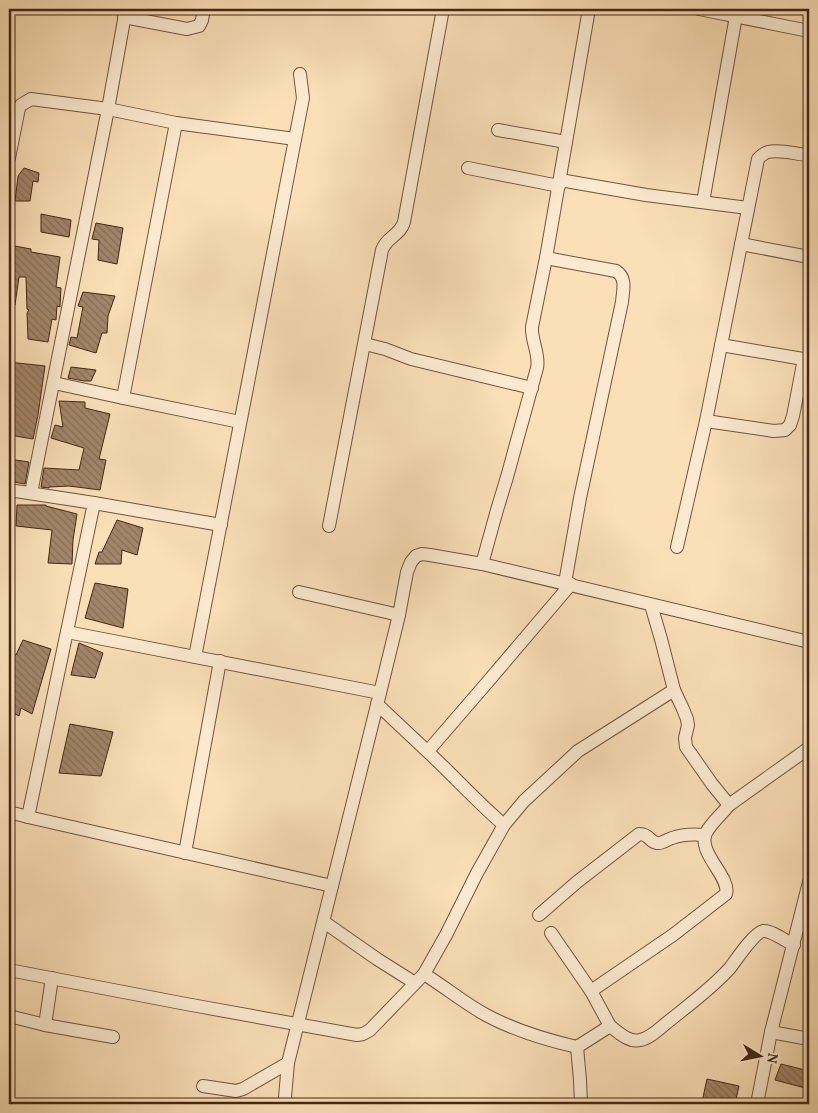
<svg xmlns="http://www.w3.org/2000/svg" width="818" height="1113" viewBox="0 0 818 1113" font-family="Vollkorn,serif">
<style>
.building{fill:url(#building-back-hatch);stroke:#442617}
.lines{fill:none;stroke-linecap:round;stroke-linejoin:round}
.minor-casing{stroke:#72543f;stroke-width:14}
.minor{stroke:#fcead0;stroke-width:12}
</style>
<defs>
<pattern id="building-back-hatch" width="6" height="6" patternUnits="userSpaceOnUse" patternTransform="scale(1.25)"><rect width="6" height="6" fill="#a3866a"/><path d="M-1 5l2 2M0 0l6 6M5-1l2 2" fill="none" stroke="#866d56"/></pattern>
</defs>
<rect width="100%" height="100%" fill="#fadfb7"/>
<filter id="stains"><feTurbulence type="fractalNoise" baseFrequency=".004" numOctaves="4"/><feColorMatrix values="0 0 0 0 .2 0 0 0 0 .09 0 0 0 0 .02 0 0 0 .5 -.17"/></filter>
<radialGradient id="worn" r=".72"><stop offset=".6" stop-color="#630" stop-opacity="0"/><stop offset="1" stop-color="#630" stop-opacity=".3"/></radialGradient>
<g class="building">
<path d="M24 168 39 173 38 182 33 181 30 201H15L18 176Z"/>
<path d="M41 214 71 220 69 237 41 232Z"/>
<path d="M96 223 123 228 117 264 98 260 99 240 92 239Z"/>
<path d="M9 245 31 249V252L60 257 56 287 61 288 60 305V307L57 306 56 320 52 319 48 342 28 339 27 313 29 310 27 309 26 277H19L15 305H9Z"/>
<path d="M83 292 115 296 108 316 107 333H102L96 353 69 345 71 337 77 338 83 307 78 306Z"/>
<path d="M9 362 45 366 38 415 33 439 9 435V409L14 381 9 380Z"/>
<path d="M71 367 96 370 91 381H84L68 378Z"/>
<path d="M59 401 85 402V408L110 414 99 459 106 460 100 490 69 486 49 487V488L41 487 44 468 79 470 84 448 51 438 55 425 63 427Z"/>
<path d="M9 459 29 462 25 484 9 481Z"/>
<path d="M17 505H46V506L77 514 73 540 72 564 48 563 52 530 16 526Z"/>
<path d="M117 520 143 528 137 555 122 550 121 564H95L99 552H102Z"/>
<path d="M95 583 128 589 123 628 85 618Z"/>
<path d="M23 640 51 649 32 714 21 708 19 716 9 711V702L14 681 9 679V653L16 655Z"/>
<path d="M79 643 103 653 95 678 71 675Z"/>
<path d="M70 724 113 732 101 776 59 773Z"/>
<path d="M781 1064 809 1071V1089L775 1080Z"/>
<path d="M707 1079 739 1086 735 1104H710L702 1102Z"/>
</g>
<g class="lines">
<defs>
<g id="minor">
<path d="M699 9 809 31"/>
<path d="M124 17 187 29 199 26 202 20 204 9"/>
<path d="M498 130 566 142"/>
<path d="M9 158 19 108 21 105 31 99 108 109 176 123 295 139"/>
<path d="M468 168 559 186"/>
<path d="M560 180 646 195 748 208"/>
<path d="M703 202 736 16"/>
<path d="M741 244 809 257"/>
<path d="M365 344 385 349 411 359 532 388"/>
<path d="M721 345 809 360"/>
<path d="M54 383 123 398 240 422"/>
<path d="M123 398 176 123"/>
<path d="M706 421 774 431 785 430 790 425 793 416 804 359"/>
<path d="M9 490 94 503 28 817 9 812"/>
<path d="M31 493 108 109 126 9"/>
<path d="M94 503 221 525"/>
<path d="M329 526 382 250C387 236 400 236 404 222L443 9"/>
<path d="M677 547 706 421 758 159C761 156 764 153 768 152 780 149 795 154 807 155"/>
<path d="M482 564 497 510 507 477 537 368C540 354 531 341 532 327L546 258"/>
<path d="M565 583 580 498 622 302C623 290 627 278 616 271L546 258 589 9"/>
<path d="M299 592 399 615"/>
<path d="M67 632 380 693"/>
<path d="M195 657 303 98 300 74"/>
<path d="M377 704C394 720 411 736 428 752 454 776 477 802 504 825"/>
<path d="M428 751 485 685 571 584"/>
<path d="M729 805 809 748"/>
<path d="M28 817 332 886"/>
<path d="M185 853 220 661"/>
<path d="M539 915 577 882 639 834C649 833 649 842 657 843 662 844 668 839 672 838 683 834 694 834 705 835"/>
<path d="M324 922 377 959 415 983"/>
<path d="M551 933 591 991 610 1026"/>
<path d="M9 970 186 1004 357 1035 363 1034 370 1030 424 974 446 935 477 873 504 825 524 801 578 751 674 690"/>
<path d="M424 974C445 987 464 1003 486 1015 514 1030 546 1040 577 1047L610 1026C618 1032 629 1043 640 1040 651 1038 661 1027 669 1021 690 1004 712 988 730 968 736 960 754 933 763 931 771 930 787 942 794 945"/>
<path d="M591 991 673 935 726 894C731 877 697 853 706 833 711 823 723 813 729 805L712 784 686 747 685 738 688 725 687 719 683 709 674 690 661 639 651 605"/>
<path d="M9 1016 45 1025 113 1037"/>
<path d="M45 1025 52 978"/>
<path d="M771 1032 809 1039"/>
<path d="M577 1047 580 1080 581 1104"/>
<path d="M203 1086 236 1091 243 1089 288 1063"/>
<path d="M287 1104 285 1097 288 1063 380 693 399 615 407 572 411 562 416 556 422 554 430 555 482 564 809 642"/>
<path d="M757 1104 771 1032 809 882"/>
</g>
</defs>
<use href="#minor" class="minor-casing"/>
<use href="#minor" class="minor"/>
</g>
<rect width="818" height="1113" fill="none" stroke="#fadfb7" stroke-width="30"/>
<rect x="10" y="10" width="798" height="1093" fill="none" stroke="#442617" stroke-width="2.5"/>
<rect x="15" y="15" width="788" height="1083" fill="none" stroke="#442617"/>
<g transform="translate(760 1056) rotate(100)" stroke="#fcead0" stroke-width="4" paint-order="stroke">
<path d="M0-4L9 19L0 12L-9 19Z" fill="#442617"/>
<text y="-8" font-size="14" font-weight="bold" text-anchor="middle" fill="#442617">N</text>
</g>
<rect width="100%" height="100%" filter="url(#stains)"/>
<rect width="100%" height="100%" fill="url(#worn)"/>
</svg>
